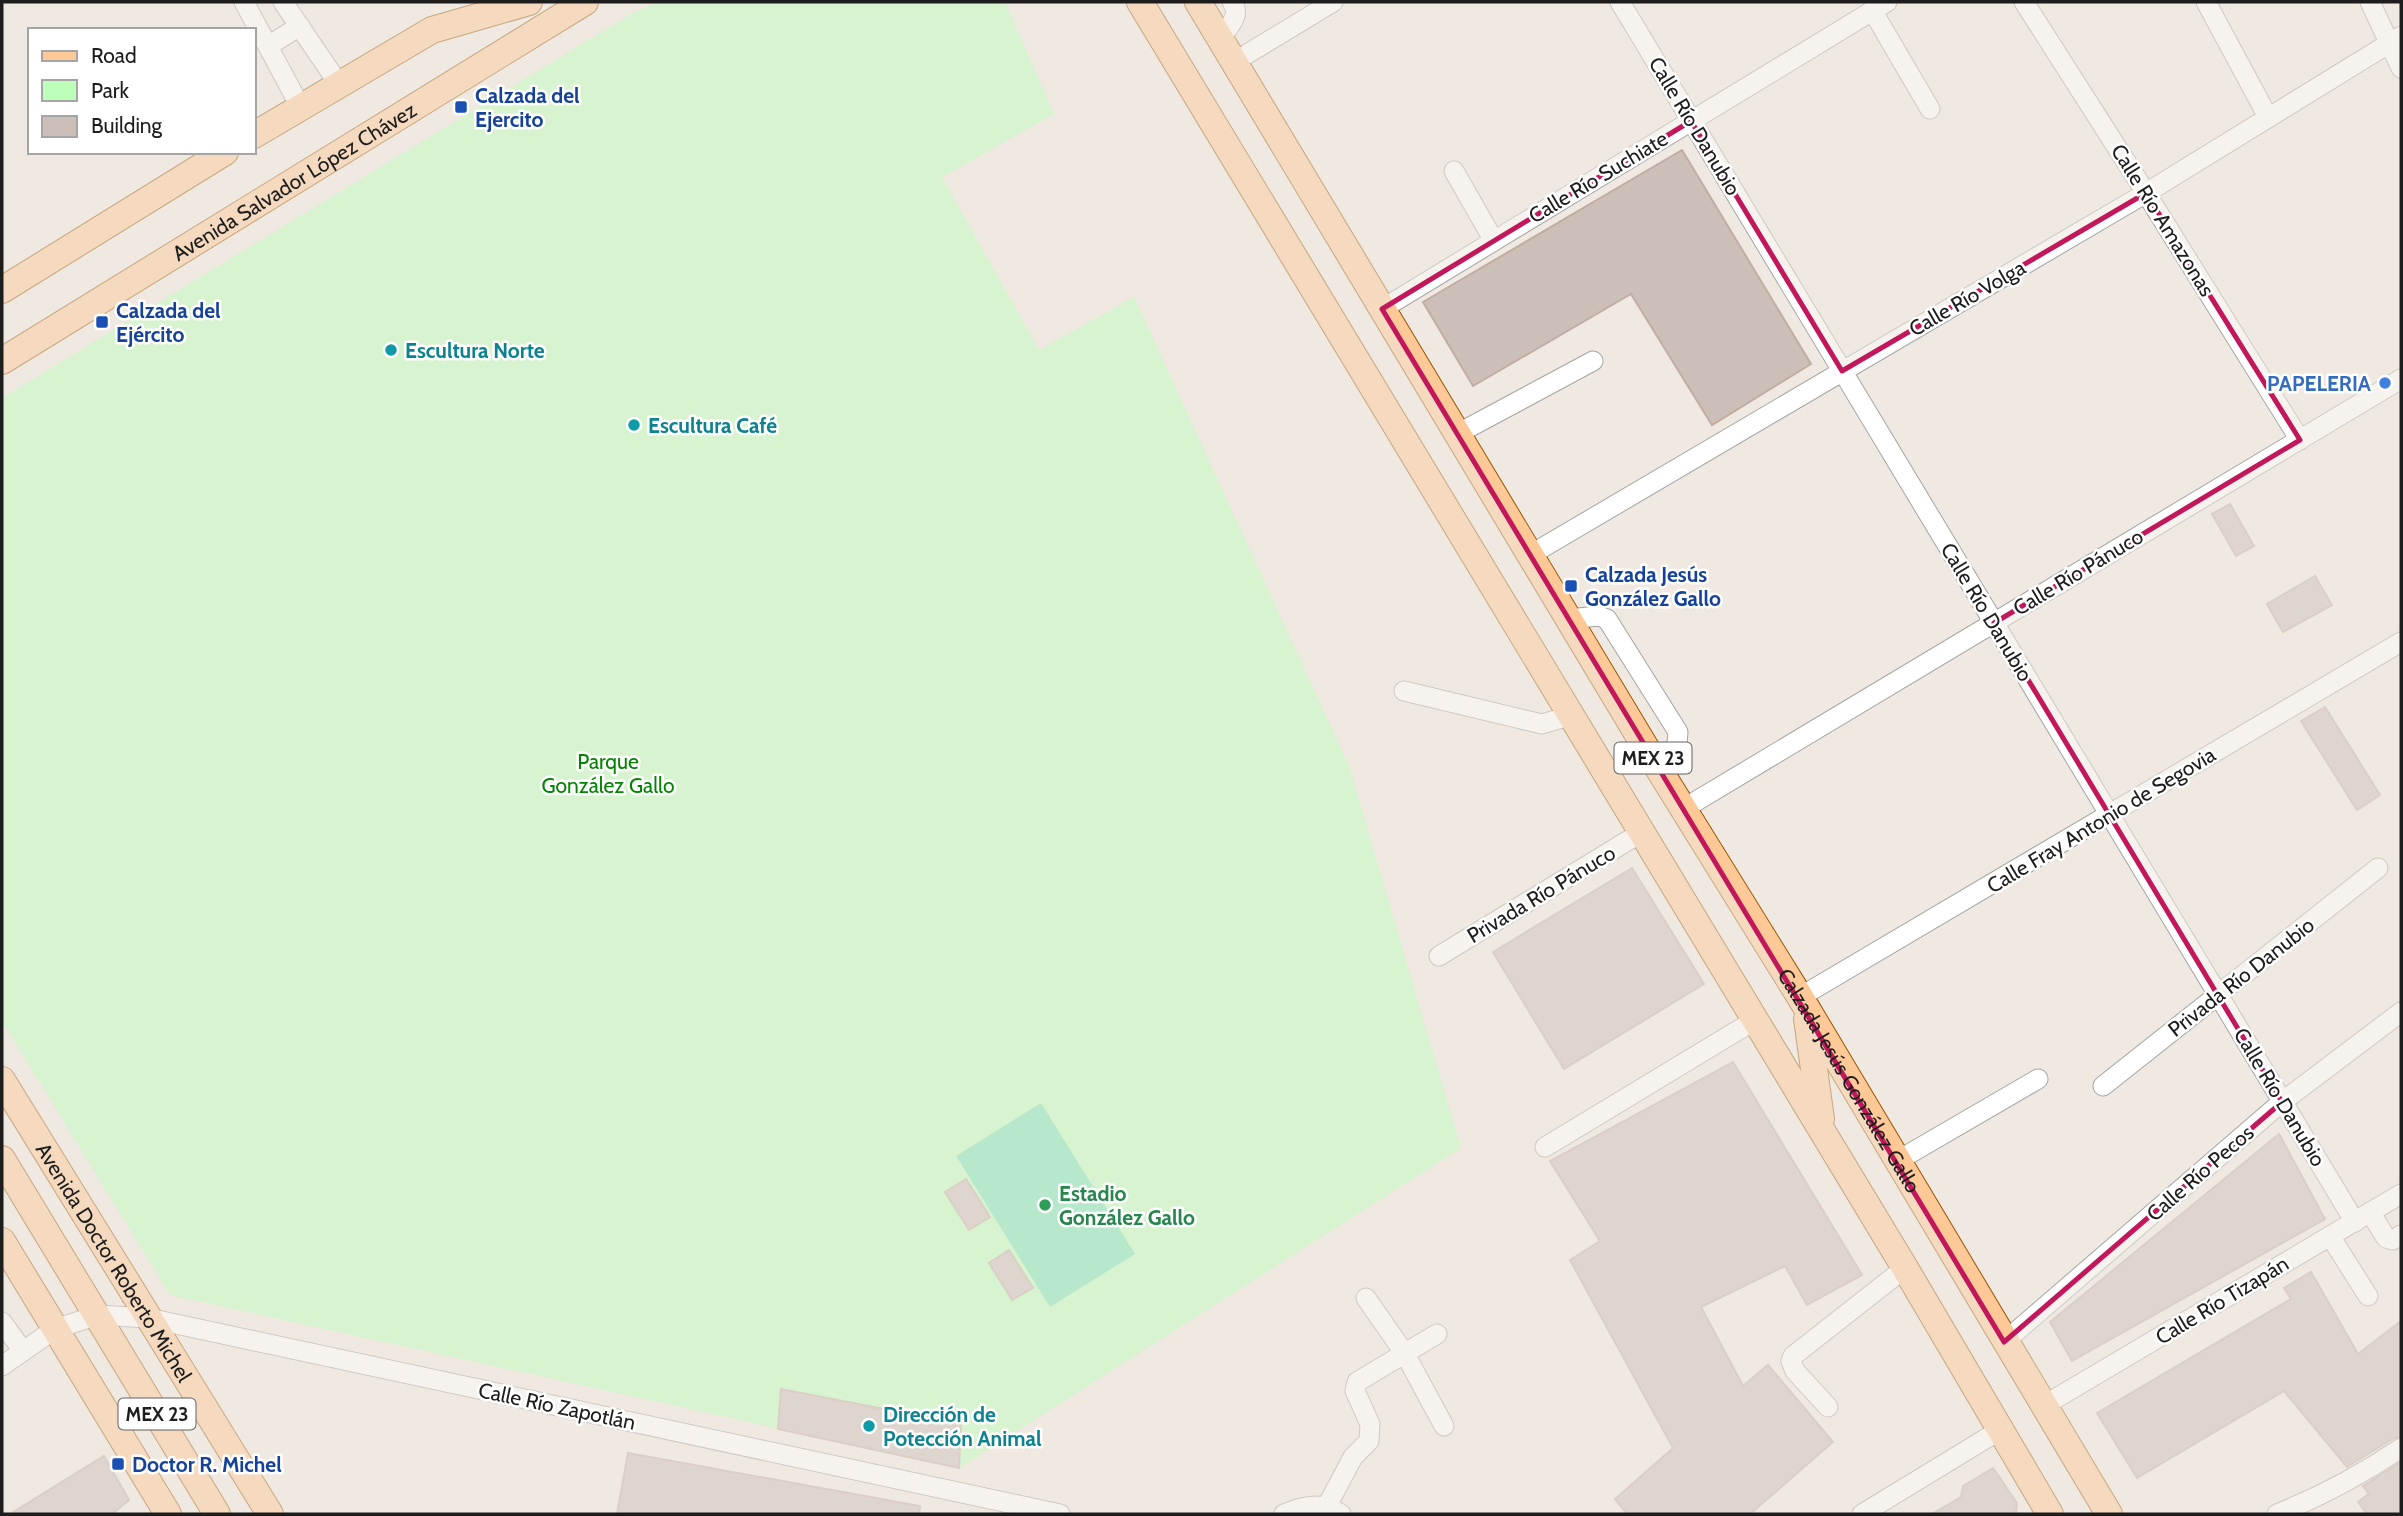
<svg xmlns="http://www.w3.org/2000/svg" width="2403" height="1516" viewBox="0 0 2403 1516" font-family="Cabin,sans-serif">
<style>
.park{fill:#bbffb9}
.pitch{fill:#77e7b0}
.building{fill:#cbbfb7;stroke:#c2ada3;stroke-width:2}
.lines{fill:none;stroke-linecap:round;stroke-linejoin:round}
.minor-casing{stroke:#a4a4a4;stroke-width:21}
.major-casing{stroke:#965500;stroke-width:28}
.minor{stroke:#fff;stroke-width:19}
.major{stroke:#ffc897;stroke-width:26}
.marked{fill:none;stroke:#c2185b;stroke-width:5;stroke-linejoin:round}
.transit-dot{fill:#1a4fb4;stroke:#fff;stroke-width:2.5}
.culture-dot{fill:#0f9aa8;stroke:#fff;stroke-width:2.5}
.shop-dot{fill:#3f7fe0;stroke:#fff;stroke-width:2.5}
.leisure-dot{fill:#2e9e5b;stroke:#fff;stroke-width:2.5}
.labels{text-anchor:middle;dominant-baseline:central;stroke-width:5;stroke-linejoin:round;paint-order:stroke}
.shield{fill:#fff;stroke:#616161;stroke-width:2}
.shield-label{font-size:19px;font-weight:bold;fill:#1d1d1d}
.transit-label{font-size:21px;font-weight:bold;fill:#164399;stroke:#fff;text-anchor:start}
.street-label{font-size:21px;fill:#1d1d1d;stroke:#fff}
.culture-label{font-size:21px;font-weight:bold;fill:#0d838f;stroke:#fff;text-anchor:start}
.shop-label{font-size:21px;font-weight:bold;fill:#366cbe;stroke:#fff;text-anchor:end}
.park-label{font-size:21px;fill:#038501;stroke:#fff}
.leisure-label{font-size:21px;font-weight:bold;fill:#27864d;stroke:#fff;text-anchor:start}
</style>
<rect width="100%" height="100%" fill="#efe9e2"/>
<path class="park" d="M657 2H1005L1054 114 942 177 1039 350 1134 297 1349 766 1461 1148 959 1468 170 1295 2 1021V398L631 14Z"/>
<path class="pitch" d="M1041 1103 1135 1254 1050 1307 956 1156Z"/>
<g class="building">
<path d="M1682 150 1811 364 1712 425 1631 294 1473 386 1423 302Z"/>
<path d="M2230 504 2254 546 2236 556 2212 514Z"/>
<path d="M2315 576 2332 605 2283 632 2267 604Z"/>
<path d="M2325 707 2380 795 2357 810 2301 721Z"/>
<path d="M1632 868 1704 984 1564 1069 1493 952Z"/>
<path d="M1733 1062 1862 1275 1807 1305 1785 1266 1701 1307 1743 1386 1768 1365 1833 1442 1750 1514H1627L1615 1499 1673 1448 1570 1260 1600 1241 1550 1161Z"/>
<path d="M2279 1134 2325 1219 2072 1361 2050 1322Z"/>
<path d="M966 1179 990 1217 969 1230 945 1192Z"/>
<path d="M1009 1250 1033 1288 1012 1300 989 1263Z"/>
<path d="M2311 1272 2358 1354 2401 1321V1436L2394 1438 2347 1467 2284 1391 2137 1478 2097 1413 2291 1299 2284 1288Z"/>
<path d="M781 1389 961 1424 959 1468 778 1429Z"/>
<path d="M628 1453 920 1506 919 1514H617Z"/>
<path d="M104 1456 129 1500 112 1514H10Z"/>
<path d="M2401 1462V1514H2367L2358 1502 2369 1494 2363 1486Z"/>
<path d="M1993 1468 2017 1503 2016 1514H1932L1961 1497 1963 1486Z"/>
</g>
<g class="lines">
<defs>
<g id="minor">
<path d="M244 2 300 106"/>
<path d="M283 2 338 83"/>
<path d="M1620 2 2355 1222"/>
<path d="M2024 2 2146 193 2300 440"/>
<path d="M2206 2 2268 117"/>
<path d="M2370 2 2401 68"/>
<path d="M1872 10 1930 109"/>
<path d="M1220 39C1228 27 1242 16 1232 2"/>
<path d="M268 46 300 26"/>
<path d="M1234 62 1333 2"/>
<path d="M1454 171 1494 241"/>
<path d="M1382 309 1887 2"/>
<path d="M1457 434 1593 361"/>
<path d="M1530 555 2146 193 2401 36"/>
<path d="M1569 619 1598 616 1607 619 1678 732 1677 744 1658 768"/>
<path d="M1404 691 1542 724 1572 715"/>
<path d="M1683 809 2401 379"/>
<path d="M1439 956 1642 832"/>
<path d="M1800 997 2401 642"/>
<path d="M2103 1086 2378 868"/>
<path d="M1545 1147 1755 1020"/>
<path d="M1897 1161 2038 1079"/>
<path d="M2370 1212 2386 1238 2393 1240 2401 1235"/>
<path d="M2330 1236 2368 1296"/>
<path d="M1366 1298 1405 1354 1444 1426"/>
<path d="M2 1322 23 1351"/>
<path d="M2004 1342 2282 1102 2401 1012"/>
<path d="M2 1366 55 1329 98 1315 148 1318 1060 1514"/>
<path d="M2043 1406 2401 1194"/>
<path d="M1828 1407 1795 1371 1791 1361 1793 1356 1905 1268"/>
<path d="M1327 1506 1353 1457 1369 1441 1370 1424 1355 1391 1357 1382 1437 1334"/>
<path d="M1284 1514C1305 1505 1321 1502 1341 1514"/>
<path d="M1862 1514 2000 1430"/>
<path d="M2277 1514C2322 1496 2361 1475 2401 1448"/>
</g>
<g id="major">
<path d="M1140 2 1905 1268 2050 1514"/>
<path id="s1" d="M1198 2 1658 768 1800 997 2109 1514"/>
<path d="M254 135 432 30 529 2"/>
<path d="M2 290 225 152"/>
<path id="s2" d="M2 361 585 2"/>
<path d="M1807 1019 1821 1119"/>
<path id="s3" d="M2 1080 270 1514"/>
<path d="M2 1159 217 1514"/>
<path d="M2 1241 168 1514"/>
</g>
</defs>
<use href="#minor" class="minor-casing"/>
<use href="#major" class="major-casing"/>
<use href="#minor" class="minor"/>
<use href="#major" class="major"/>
</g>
<path d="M0 0H2403V1516H0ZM1691 121 1842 371 2146 193 2300 440 1994 623 2282 1102 2004 1342 1382 309Z" fill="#efe9e2" fill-opacity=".55" fill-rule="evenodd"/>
<path class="marked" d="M1691 121 1842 371 2146 193 2300 440 1994 623 2282 1102 2004 1342 1382 309Z"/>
<g class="transit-dot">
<rect x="454" y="100" width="14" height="14" rx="3.5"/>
<rect x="95" y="315" width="14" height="14" rx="3.5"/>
<rect x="1564" y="579" width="14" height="14" rx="3.5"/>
<rect x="111" y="1457" width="14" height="14" rx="3.5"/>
</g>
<g class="culture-dot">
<circle cx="391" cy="350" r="7"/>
<circle cx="634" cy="425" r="7"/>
<circle cx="869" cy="1426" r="7"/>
</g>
<circle class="shop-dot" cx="2385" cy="383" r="7"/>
<circle class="leisure-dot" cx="1045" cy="1205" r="7"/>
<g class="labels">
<g class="shield">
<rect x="1614.5" y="742.5" width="77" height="31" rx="5"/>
<rect x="118.5" y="1398.5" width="77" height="31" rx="5"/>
</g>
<g class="shield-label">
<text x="1653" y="758">MEX 23</text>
<text x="157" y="1414">MEX 23</text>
</g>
<g class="transit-label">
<text x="475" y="95">Calzada del<tspan x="475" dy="24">Ejercito</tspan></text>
<text x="116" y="310">Calzada del<tspan x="116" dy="24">Ejército</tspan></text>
<text x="1585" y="574">Calzada Jesús<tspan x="1585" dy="24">González Gallo</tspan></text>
<text x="132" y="1464">Doctor R. Michel</text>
</g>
<g class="street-label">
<text transform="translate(1695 126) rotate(59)">Calle Río Danubio</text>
<text transform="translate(1598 177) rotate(-31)">Calle Río Suchiate</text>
<text stroke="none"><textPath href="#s2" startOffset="343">Avenida Salvador López Chávez</textPath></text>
<text transform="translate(2163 220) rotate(58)">Calle Río Amazonas</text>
<text transform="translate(1967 298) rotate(-30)">Calle Río Volga</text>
<text transform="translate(2078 572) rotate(-31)">Calle Río Pánuco</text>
<text transform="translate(1987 612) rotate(59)">Calle Río Danubio</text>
<text transform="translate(2101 820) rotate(-31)">Calle Fray Antonio de Segovia</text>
<text transform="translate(1541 894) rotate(-31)">Privada Río Pánuco</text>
<text transform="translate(2241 977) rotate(-38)">Privada Río Danubio</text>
<text stroke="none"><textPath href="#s1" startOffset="1260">Calzada Jesús González Gallo</textPath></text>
<text transform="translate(2280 1097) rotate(59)">Calle Río Danubio</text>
<text transform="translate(2200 1173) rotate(-41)">Calle Río Pecos</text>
<text stroke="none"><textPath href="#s3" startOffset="214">Avenida Doctor Roberto Michel</textPath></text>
<text transform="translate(2222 1300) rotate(-31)">Calle Río Tizapán</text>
<text transform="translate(557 1406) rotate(12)">Calle Río Zapotlán</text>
</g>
<g class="culture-label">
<text x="405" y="350">Escultura Norte</text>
<text x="648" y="425">Escultura Café</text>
<text x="883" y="1414">Dirección de<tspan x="883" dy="24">Potección Animal</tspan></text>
</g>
<g class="shop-label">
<text x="2371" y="383">PAPELERIA</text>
</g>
<g class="park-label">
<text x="608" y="761">Parque<tspan x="608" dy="24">González Gallo</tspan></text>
</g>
<g class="leisure-label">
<text x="1059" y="1193">Estadio<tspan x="1059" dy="24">González Gallo</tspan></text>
</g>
</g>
<rect width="2403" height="1516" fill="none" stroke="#1d1d1d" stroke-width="7"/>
<rect x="28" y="28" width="228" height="126" fill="#ffffff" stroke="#a5a5a5" stroke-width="2"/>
<rect x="42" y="51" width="35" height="10" fill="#ffc897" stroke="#a5a5a5" stroke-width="2"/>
<text x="91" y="63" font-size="21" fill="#1d1d1d">Road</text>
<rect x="42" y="80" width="35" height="21" fill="#bbffb9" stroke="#a5a5a5" stroke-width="2"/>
<text x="91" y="98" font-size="21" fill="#1d1d1d">Park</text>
<rect x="42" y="116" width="35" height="21" fill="#cbbfb7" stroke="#a5a5a5" stroke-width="2"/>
<text x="91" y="133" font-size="21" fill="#1d1d1d">Building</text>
</svg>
